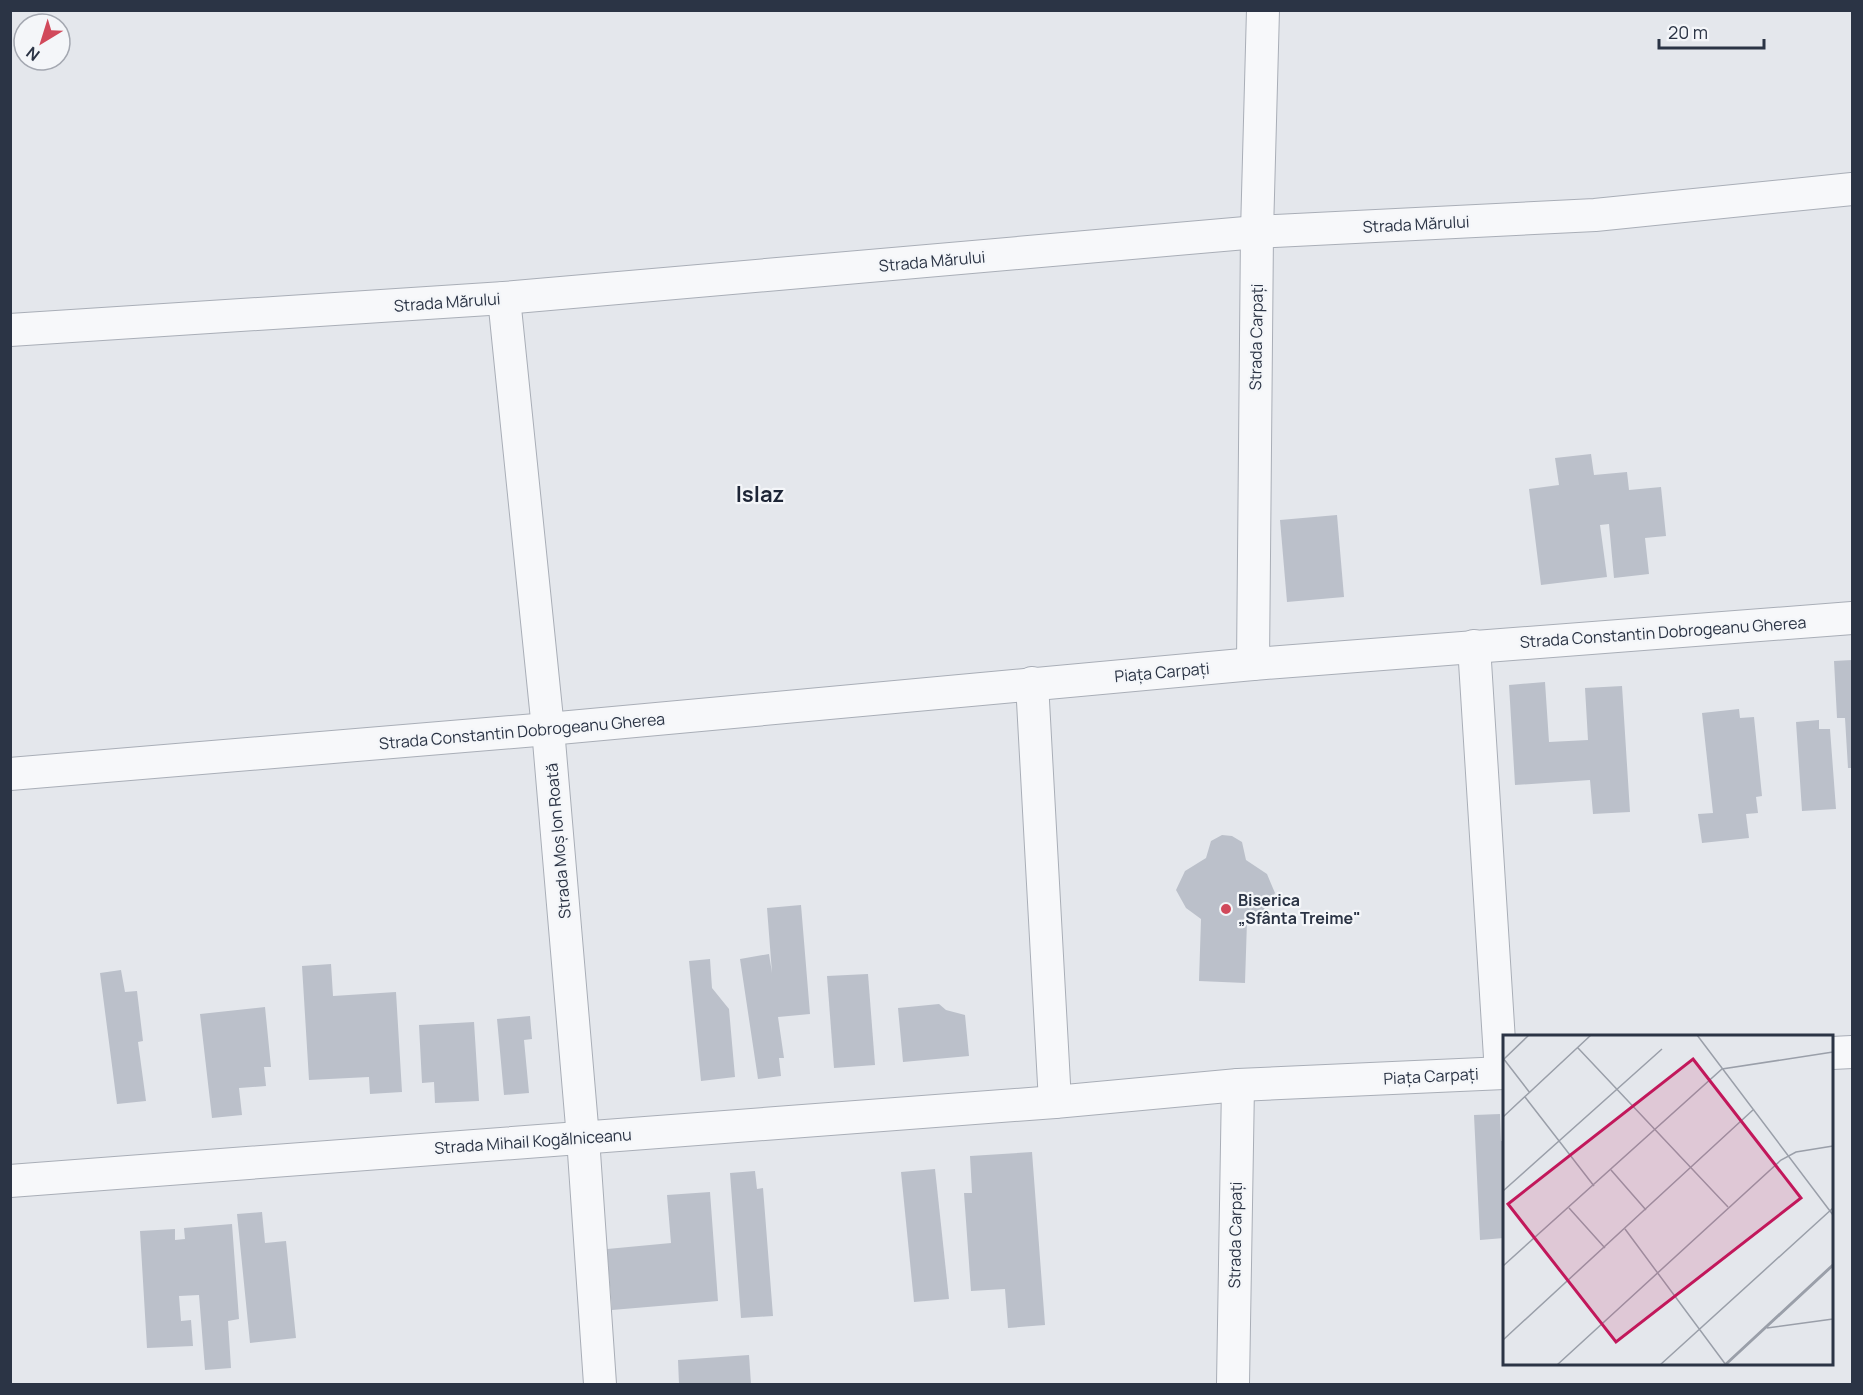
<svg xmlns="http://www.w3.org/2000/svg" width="1863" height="1395" viewBox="0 0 1863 1395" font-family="Manrope,sans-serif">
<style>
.building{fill:#bbc0ca}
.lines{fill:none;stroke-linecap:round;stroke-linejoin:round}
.minor-casing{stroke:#a9aeb7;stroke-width:34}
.minor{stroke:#f7f8fa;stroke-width:32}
.poi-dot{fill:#d1495b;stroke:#f4f6f9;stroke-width:2}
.labels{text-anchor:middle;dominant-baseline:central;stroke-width:4.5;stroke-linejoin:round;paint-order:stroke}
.street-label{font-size:16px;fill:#2b3445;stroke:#f4f6f9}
.poi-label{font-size:16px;font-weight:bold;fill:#2b3445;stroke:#f4f6f9;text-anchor:start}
.district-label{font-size:22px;font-weight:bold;fill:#1d2536;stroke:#f4f6f9}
.inset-road{fill:none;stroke:#9a9fa9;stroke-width:1.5}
.view{fill:#c2185b;fill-opacity:0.15;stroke:#c2185b;stroke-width:3}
.inset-edge{fill:none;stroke:#2b3445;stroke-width:3}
</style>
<rect width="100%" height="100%" fill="#e4e7ec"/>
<g class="building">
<path d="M1591 454 1594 475 1627 472 1629 490 1661 487 1666 536 1645 538 1649 574 1614 578 1609 524 1600 525 1607 577 1541 585 1529 489 1559 485 1555 458Z"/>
<path d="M1337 515 1344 597 1287 602 1280 520Z"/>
<path d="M1852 660V768H1848L1845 718H1837L1834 661Z"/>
<path d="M1545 682 1549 742 1588 740 1585 688 1622 686 1630 812 1593 814 1590 780 1515 785 1509 685Z"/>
<path d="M1739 709 1740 718 1754 717 1762 796 1756 797 1758 813 1746 814 1749 838 1702 843 1698 814 1713 813 1702 713Z"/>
<path d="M1819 720V729H1830L1836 809 1802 811 1796 722Z"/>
<path d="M1222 835 1232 836 1242 842 1246 860 1267 874 1275 893 1263 911 1247 921 1245 983 1199 981 1201 919 1186 908 1176 890 1185 871 1206 858 1211 841Z"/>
<path d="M801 905 810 1014 778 1017 784 1058H779L781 1076 758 1079 740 959 769 954 772 973 767 908Z"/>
<path d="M710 959 712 988 729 1009 735 1077 701 1081 689 961Z"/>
<path d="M331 964 333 996 396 992 402 1092 370 1094 369 1077 309 1080 302 966Z"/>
<path d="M121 970 125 992 137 991 143 1041 138 1042 146 1101 117 1104 100 973Z"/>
<path d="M868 974 875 1065 834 1068 827 976Z"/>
<path d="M939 1004 946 1010 965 1015 969 1056 903 1062 898 1008Z"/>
<path d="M265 1007 271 1067H264L266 1086 239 1088 242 1115 212 1118 200 1014Z"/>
<path d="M530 1016 532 1039 524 1040 529 1093 504 1095 497 1019Z"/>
<path d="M474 1022 479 1101 435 1103 434 1082 422 1083 419 1025Z"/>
<path d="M1500 1114 1501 1141H1504V1238L1480 1240 1474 1115Z"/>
<path d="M1032 1152 1045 1325 1008 1328 1005 1289 971 1291 964 1193H972L970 1156Z"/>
<path d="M935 1169 949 1299 914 1302 901 1172Z"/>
<path d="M755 1171 757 1189 763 1188 773 1316 741 1318 730 1173Z"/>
<path d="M710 1192 718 1301 612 1310 607 1249 671 1243 667 1195Z"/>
<path d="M262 1212 265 1243 286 1241 296 1338 250 1343 237 1214Z"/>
<path d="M232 1224 239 1319 228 1321 231 1368 205 1370 199 1295 179 1296 181 1321 191 1320 193 1346 147 1348 140 1231 175 1229V1240L185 1239 184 1228Z"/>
<path d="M749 1355 751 1384H679L678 1360Z"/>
</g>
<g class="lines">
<defs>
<g id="minor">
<path d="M504 298 548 729 583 1138 600 1384"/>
<path d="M10 330 504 298 1257 232 1595 215 1852 189"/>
<path d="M1474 646 1501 1073"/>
<path d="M1253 664 1257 232 1263 10"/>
<path d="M1032 683 1055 1102"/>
<path d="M10 774 548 729 1253 664 1852 618"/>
<path d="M1832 1053 1852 1052"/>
<path d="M10 1181 1055 1102 1238 1085 1504 1073"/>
<path d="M1233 1384 1238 1085"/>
</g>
</defs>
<use href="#minor" class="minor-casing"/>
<use href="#minor" class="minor"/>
</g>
<circle class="poi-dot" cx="1226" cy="909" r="6"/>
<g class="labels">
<g class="street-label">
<text transform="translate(1416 224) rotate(-3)">Strada Mărului</text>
<text transform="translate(932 261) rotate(-5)">Strada Mărului</text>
<text transform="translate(447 302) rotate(-4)">Strada Mărului</text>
<text transform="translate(1256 337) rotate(-89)">Strada Carpați</text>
<text transform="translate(1663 632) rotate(-4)">Strada Constantin Dobrogeanu Gherea</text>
<text transform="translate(1162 672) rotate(-5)">Piața Carpați</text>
<text transform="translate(522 731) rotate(-5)">Strada Constantin Dobrogeanu Gherea</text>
<text transform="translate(558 841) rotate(-95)">Strada Moș Ion Roată</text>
<text transform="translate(1431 1076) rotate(-3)">Piața Carpați</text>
<text transform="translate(533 1141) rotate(-4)">Strada Mihail Kogălniceanu</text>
<text transform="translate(1235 1235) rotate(-89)">Strada Carpați</text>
</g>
<g class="poi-label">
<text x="1238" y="900">Biserica<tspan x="1238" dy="18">„Sfânta Treime"</tspan></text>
</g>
<g class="district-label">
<text x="760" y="494">Islaz</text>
</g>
</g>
<g transform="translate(1503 1035)">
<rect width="330" height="330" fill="#e4e7ec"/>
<path class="inset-road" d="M194 0 330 180M75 13 225 172M0 23 27 58M1 24 26 0M22 62 91 151M0 82 88 0M108 135 143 175M0 156 159 14M66 173 102 213M122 194 223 330M0 231 219 34 330 17M264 293 330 284M0 305 251 74M54 330 278 125 293 117 330 111M157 330 330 173M221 330 330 229M223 330 330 231"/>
<path class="view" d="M190 24 298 163 113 307 5 169Z"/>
<rect width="330" height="330" class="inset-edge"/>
</g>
<rect width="1863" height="1395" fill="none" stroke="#2b3445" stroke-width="24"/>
<g transform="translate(42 42) rotate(218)"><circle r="28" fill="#f4f6f9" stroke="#a4a8b1" stroke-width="1.5"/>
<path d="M0-4.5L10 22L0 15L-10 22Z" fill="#d1495b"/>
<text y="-9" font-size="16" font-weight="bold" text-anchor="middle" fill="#2b3445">N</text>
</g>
<path d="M1659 39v9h105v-9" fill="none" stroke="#2b3445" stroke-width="3"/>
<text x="1668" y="39" font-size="18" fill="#2b3445" stroke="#f4f6f9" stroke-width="4.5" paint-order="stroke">20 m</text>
</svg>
